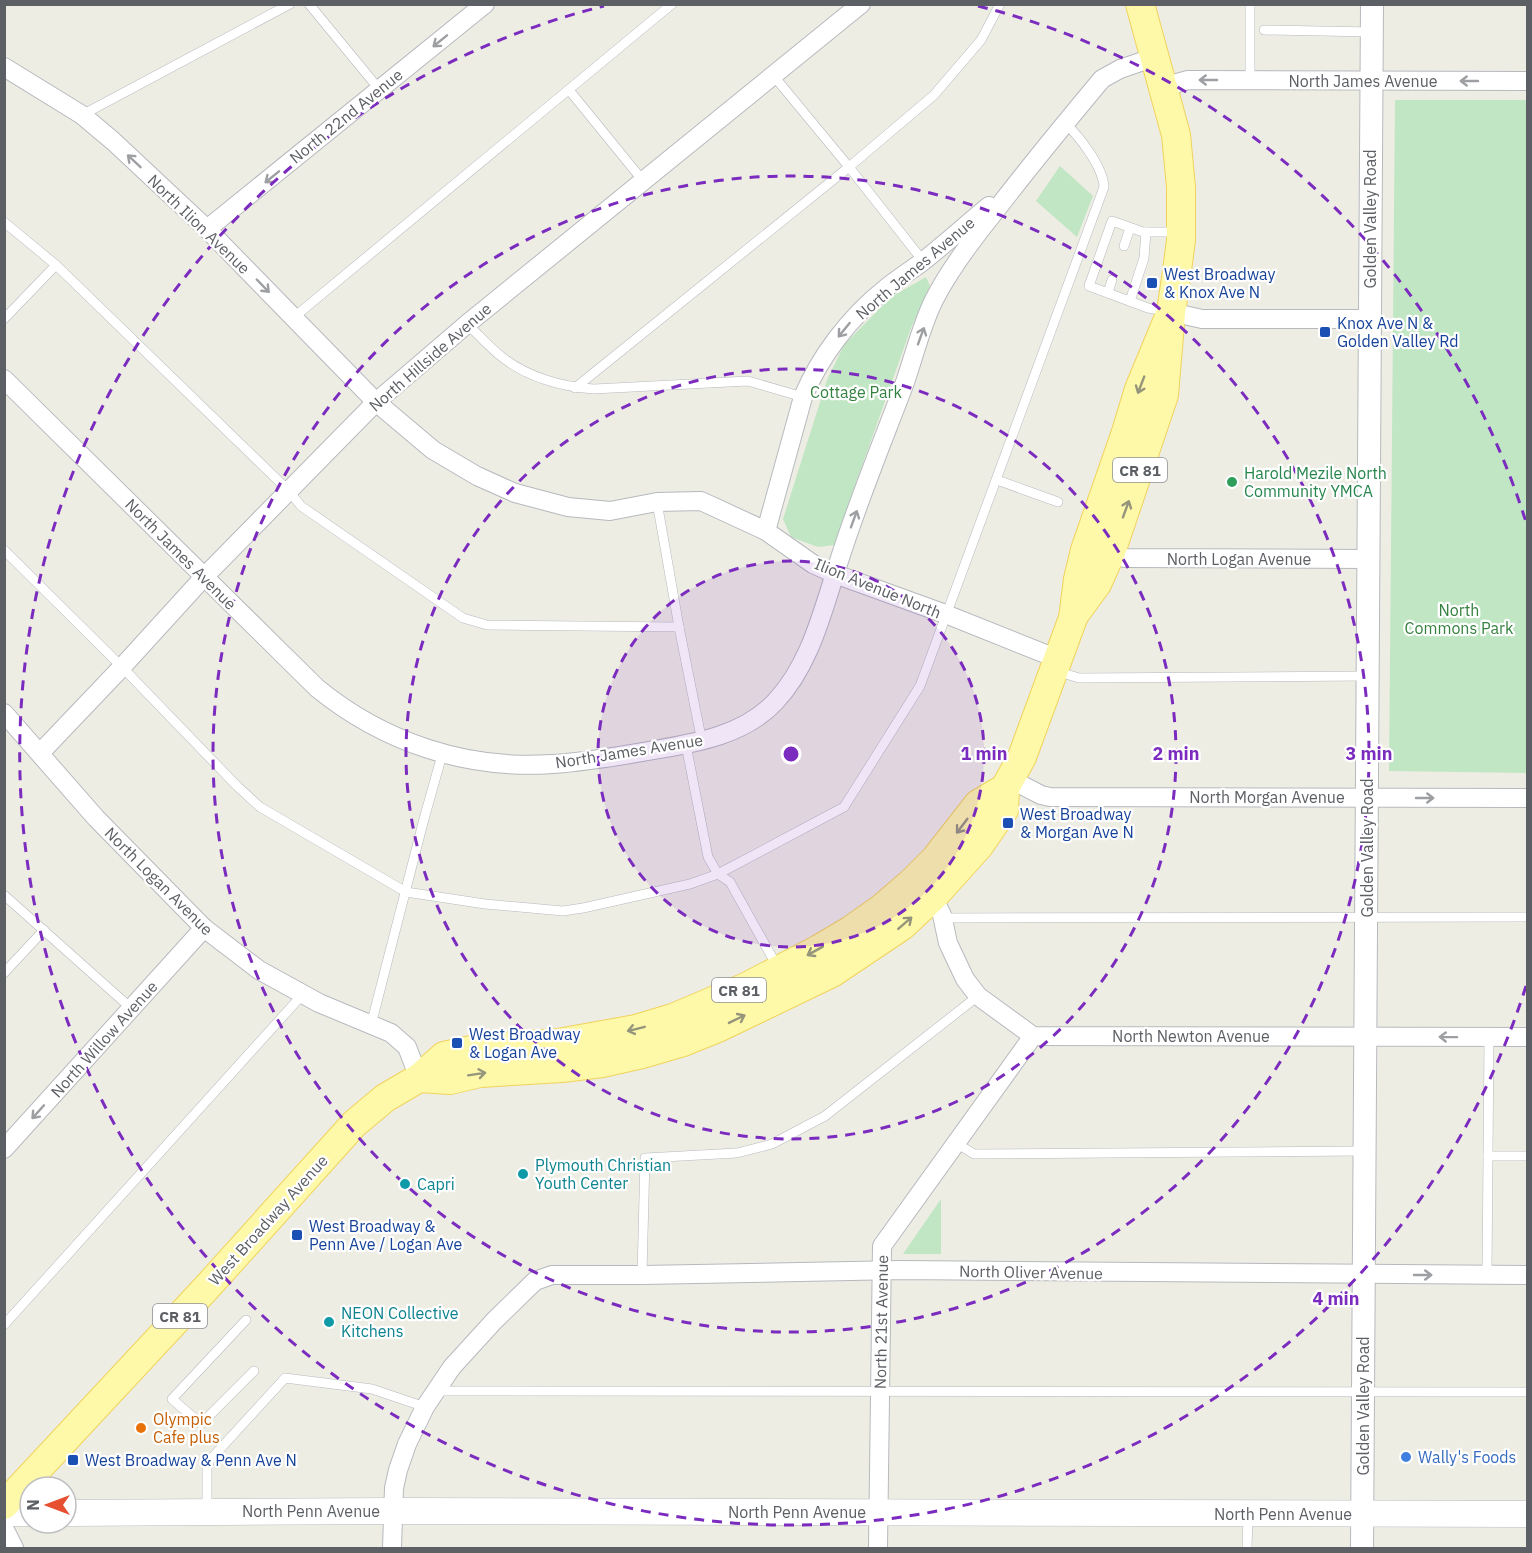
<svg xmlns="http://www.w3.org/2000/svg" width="1532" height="1553" viewBox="0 0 1532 1553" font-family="'IBM Plex Sans',sans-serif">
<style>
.green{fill:#c1e6c4}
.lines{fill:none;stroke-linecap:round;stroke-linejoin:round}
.service-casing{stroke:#b6b9be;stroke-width:10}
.minor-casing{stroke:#b6b9be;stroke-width:20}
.tertiary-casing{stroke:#b6b9be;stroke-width:24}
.secondary-casing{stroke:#b7bac0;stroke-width:27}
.primary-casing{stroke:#f0d35c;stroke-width:30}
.service{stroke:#fff;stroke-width:9}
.minor{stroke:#fff;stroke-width:18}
.tertiary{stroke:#fff;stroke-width:22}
.secondary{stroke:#fff;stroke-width:26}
.primary{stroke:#fef8a9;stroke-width:28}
.oneway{stroke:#9d9fa2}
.oneway2{stroke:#95957c}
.ring{fill:none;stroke:#7b2cbf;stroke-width:3;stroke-dasharray:10 8}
.transit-dot{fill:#1a4fb4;stroke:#fff;stroke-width:2}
.leisure-dot{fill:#2e9e5b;stroke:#fff;stroke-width:2}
.culture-dot{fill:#0f9aa8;stroke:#fff;stroke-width:2}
.food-dot{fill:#e8710a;stroke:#fff;stroke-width:2}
.shop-dot{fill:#3f7fe0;stroke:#fff;stroke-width:2}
.labels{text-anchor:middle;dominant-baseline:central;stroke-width:4.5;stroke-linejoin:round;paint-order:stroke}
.shield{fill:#fff;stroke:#8d8f92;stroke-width:1.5}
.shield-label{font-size:15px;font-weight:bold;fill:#5c5f64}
.street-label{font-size:16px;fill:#5c5f64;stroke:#fff}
.transit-label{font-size:16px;fill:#164399;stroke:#fff;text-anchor:start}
.park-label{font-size:16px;fill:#358240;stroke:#fff}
.leisure-label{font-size:16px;fill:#27864d;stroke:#fff;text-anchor:start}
.culture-label{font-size:16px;fill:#0d838f;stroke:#fff;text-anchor:start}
.food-label{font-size:16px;fill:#c56008;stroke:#fff;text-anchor:start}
.shop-label{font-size:16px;fill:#366cbe;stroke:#fff;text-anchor:start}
.centre{fill:#7b2cbf;stroke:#fff;stroke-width:3}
.ring-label{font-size:18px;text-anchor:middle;font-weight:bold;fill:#7b2cbf;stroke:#fff;stroke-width:4.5;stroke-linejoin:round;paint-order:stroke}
</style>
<rect width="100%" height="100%" fill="#eeede4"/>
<g class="green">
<path d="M1395 100H1527V773L1389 771Z"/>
<path d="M1060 166 1093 196 1077 237 1036 201Z"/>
<path d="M926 277 930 286 911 328 834 545 818 547 791 537 783 519 827 380 844 345 891 297Z"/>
<path d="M941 1199V1254H903Z"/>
</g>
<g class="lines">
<defs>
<g id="service">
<path d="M309 4 379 89"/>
<path d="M1264 30 1372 32"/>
<path d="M773 75 849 167 923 261"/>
<path d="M1250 81V4"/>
<path d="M569 90 644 182"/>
<path d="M82 115 290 4"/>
<path d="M4 222 56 265 289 491 301 506 463 618 487 625 679 627"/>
<path d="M1124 246 1130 228"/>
<path d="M1108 293 1112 280"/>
<path d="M1130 301 1144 258 1146 232"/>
<path d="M1168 311 1148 308 1089 286 1112 221 1143 232H1178"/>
<path d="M293 318 672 4"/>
<path d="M4 319 56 265"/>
<path d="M467 324C479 335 489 347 502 357 527 377 562 387 594 389L748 381 803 397"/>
<path d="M575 388 849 167 934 95 981 40 1000 4"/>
<path d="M997 480 1058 502"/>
<path d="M657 502 679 627 702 742"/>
<path d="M4 550 122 667 238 787 260 807 406 892 485 904 563 911 583 908 690 884 718 874 844 807 920 686 1104 187C1103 167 1080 137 1065 123"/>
<path d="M1056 671 1079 678 1368 676"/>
<path d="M686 745 708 857 718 874 730 882 778 968"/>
<path d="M4 895 132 1009"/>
<path d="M942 918 1528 917"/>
<path d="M4 973 44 930"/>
<path d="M371 1025 424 819 442 755"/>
<path d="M956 1143 974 1154 1364 1151"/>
<path d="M1488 1156H1528"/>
<path d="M642 1275 645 1158 737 1153 772 1144 825 1116 978 996"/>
<path d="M1487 1275 1489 1037"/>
<path d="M246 1320 172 1399 201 1424 254 1371"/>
<path d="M4 1325 303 994"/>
<path d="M436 1391 1528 1392"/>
<path d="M207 1511V1468L210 1460 285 1378 372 1389 425 1407"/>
<path d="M1247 1548 1248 1516"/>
</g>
<g id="minor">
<path d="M4 67 82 115 113 141 207 229 376 402 433 450 477 476 515 493 568 507 610 511 657 502 701 501 766 531 813 564 835 574 948 615 1058 659"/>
<path d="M1163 87 1188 80 1528 81"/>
<path d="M207 229 485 4"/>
<path d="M1171 312 1202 319H1369"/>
<path d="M4 379 317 688C383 742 466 770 552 764 586 762 620 756 654 750 696 743 744 735 775 702 811 664 823 609 839 561 858 501 882 443 904 385 914 357 921 326 934 300 949 270 975 236 996 210 1030 166 1066 122 1102 79L1120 69 1155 57"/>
<path d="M766 531 803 397C820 356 850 317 885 289 897 279 910 271 922 262 945 244 967 224 989 206"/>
<path d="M1110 555 1125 558 1368 559"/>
<path d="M4 713 96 818 204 928 259 970 319 1003 391 1033 407 1047 419 1078"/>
<path d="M40 753 122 667 204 577 376 402 467 324 861 4"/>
<path d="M1010 779 1041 795 1050 797 1528 798"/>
<path d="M933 897 942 915 948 943 965 979 978 996 1033 1036 1528 1037"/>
<path d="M4 1149 204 928"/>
<path d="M4 1528 14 1548"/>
<path d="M392 1548 394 1488 398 1470 407 1444 425 1407 452 1367 494 1321 535 1281 552 1275H642L901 1270 1528 1275"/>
<path d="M878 1548 882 1246 1033 1036"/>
</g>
<path id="tertiary" d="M1362 1548 1372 4"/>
<g id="secondary">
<path d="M4 1513H30"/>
<path d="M66 1513 392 1511 1528 1514"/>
</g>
<g id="primary">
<path d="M1075 614 1097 584 1110 555 1164 395 1171 312 1176 278 1181 240V187L1176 135 1140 4"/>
<path d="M419 1078 450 1080 480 1073 562 1068 602 1063 642 1054 683 1042 720 1027 832 973 902 926 933 897 979 846 1004 810 1005 788 1022 757 1073 618 1078 579 1085 550 1125 435 1139 389 1171 312"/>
<path d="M4 1505 209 1285 354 1124 385 1098 419 1078 444 1056 476 1049 558 1043 636 1029 673 1018 746 987 819 949 851 930 882 908 910 884 935 859 978 804 1005 788"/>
</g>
</defs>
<use href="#service" class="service-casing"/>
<use href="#minor" class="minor-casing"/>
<use href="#tertiary" class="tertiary-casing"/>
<use href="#secondary" class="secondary-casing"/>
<use href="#primary" class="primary-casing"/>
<use href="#service" class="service"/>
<use href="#minor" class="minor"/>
<use href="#tertiary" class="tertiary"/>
<use href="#secondary" class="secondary"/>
<use href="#primary" class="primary"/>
</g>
<defs><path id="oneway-shaft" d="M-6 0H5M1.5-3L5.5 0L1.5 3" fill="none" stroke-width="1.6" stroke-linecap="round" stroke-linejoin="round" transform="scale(1.5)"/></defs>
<g class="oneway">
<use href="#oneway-shaft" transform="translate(440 41) rotate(141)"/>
<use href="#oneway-shaft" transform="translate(1208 80) rotate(-180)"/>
<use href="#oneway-shaft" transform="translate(1469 81) rotate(-180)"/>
<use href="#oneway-shaft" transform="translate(134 161) rotate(-137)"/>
<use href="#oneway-shaft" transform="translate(272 177) rotate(141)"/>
<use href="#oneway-shaft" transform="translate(263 286) rotate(46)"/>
<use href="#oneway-shaft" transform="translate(844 330) rotate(129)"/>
<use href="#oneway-shaft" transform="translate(921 336) rotate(-70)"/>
<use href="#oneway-shaft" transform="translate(854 519) rotate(-70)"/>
<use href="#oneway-shaft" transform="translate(1425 798)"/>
<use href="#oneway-shaft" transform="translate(1448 1037) rotate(-179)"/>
<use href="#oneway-shaft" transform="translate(38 1112) rotate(132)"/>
<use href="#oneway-shaft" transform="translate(1423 1275)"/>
</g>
<g class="oneway2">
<use href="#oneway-shaft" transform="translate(1141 385) rotate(111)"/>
<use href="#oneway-shaft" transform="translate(1126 509) rotate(-70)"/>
<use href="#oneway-shaft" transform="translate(962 826) rotate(127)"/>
<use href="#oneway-shaft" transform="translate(905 923) rotate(-41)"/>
<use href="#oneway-shaft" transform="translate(815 951) rotate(151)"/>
<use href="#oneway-shaft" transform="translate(737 1019) rotate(-26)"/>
<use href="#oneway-shaft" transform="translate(636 1029) rotate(166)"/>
<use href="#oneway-shaft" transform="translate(477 1074) rotate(-9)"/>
</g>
<circle cx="791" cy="754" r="193" fill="#7b2cbf" fill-opacity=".12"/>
<g class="ring">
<circle cx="791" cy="754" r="193"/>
<circle cx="791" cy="754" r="385"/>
<circle cx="791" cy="754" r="578"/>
<path d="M1526 986A771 771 0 1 1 604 6M978 6A771 771 0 0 1 1526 522"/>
</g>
<g class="transit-dot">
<rect x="1146" y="277" width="12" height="12" rx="3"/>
<rect x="1319" y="326" width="12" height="12" rx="3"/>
<rect x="1002" y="817" width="12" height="12" rx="3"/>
<rect x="451" y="1037" width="12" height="12" rx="3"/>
<rect x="291" y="1229" width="12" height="12" rx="3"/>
<rect x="67" y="1454" width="12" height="12" rx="3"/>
</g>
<circle class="leisure-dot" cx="1232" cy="482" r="6"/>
<g class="culture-dot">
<circle cx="523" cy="1174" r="6"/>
<circle cx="405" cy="1184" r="6"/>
<circle cx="329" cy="1322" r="6"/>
</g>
<circle class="food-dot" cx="141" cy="1428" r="6"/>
<circle class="shop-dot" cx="1406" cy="1457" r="6"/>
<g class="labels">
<g class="shield">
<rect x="1113" y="458" width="54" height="24" rx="4.5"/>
<rect x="712" y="978" width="54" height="24" rx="4.5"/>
<rect x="153" y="1304" width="54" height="24" rx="4.5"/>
</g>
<g class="shield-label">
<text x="1140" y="470">CR 81</text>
<text x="739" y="990">CR 81</text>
<text x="180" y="1316">CR 81</text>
</g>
<g class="street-label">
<text x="1363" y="81">North James Avenue</text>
<text transform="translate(346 116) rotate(-39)">North 22nd Avenue</text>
<text transform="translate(1370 219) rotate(-90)">Golden Valley Road</text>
<text transform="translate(199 224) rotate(44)">North Ilion Avenue</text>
<text transform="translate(915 268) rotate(-40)">North James Avenue</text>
<text transform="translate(430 357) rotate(-41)">North Hillside Avenue</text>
<text transform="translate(181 554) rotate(45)">North James Avenue</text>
<text x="1239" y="559">North Logan Avenue</text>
<text transform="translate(878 588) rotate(22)">Ilion Avenue North</text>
<text transform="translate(629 751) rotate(-9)">North James Avenue</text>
<text x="1267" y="797">North Morgan Avenue</text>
<text transform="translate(1367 848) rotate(-90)">Golden Valley Road</text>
<text transform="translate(159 881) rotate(45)">North Logan Avenue</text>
<text x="1191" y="1036">North Newton Avenue</text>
<text transform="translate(104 1039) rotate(-48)">North Willow Avenue</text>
<text transform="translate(268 1220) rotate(-48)">West Broadway Avenue</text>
<text transform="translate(1031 1272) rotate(1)">North Oliver Avenue</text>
<text transform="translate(881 1322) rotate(-89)">North 21st Avenue</text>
<text transform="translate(1363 1406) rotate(-90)">Golden Valley Road</text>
<text x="311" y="1511">North Penn Avenue</text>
<text x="797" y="1512">North Penn Avenue</text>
<text x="1283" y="1514">North Penn Avenue</text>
</g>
<g class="transit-label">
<text x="1164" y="274">West Broadway<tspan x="1164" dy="18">&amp; Knox Ave N</tspan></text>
<text x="1337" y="323">Knox Ave N &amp;<tspan x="1337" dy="18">Golden Valley Rd</tspan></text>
<text x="1020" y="814">West Broadway<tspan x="1020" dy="18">&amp; Morgan Ave N</tspan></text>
<text x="469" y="1034">West Broadway<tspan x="469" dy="18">&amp; Logan Ave</tspan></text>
<text x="309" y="1226">West Broadway &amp;<tspan x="309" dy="18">Penn Ave / Logan Ave</tspan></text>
<text x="85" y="1460">West Broadway &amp; Penn Ave N</text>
</g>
<g class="park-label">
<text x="856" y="392">Cottage Park</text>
<text x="1459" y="610">North<tspan x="1459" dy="18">Commons Park</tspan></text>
</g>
<g class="leisure-label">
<text x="1244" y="473">Harold Mezile North<tspan x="1244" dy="18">Community YMCA</tspan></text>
</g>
<g class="culture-label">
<text x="535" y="1165">Plymouth Christian<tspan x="535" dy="18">Youth Center</tspan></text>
<text x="417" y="1184">Capri</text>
<text x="341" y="1313">NEON Collective<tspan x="341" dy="18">Kitchens</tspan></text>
</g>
<g class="food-label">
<text x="153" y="1419">Olympic<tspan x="153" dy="18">Cafe plus</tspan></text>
</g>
<g class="shop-label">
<text x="1418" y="1457">Wally's Foods</text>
</g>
</g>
<circle cx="791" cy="754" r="9" class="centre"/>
<g class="ring-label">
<text x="984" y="760">1 min</text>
<text x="1176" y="760">2 min</text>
<text x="1369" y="760">3 min</text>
<text x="1336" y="1305">4 min</text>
</g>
<rect width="1532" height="1553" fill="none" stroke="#5c5f64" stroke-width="12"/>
<g transform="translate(48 1505) rotate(270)"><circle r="28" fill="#ffffff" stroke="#bebfc1" stroke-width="1.5"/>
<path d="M0-4.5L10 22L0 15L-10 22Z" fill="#e74f31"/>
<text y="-9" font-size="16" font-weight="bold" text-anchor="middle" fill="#5c5f64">N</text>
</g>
</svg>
